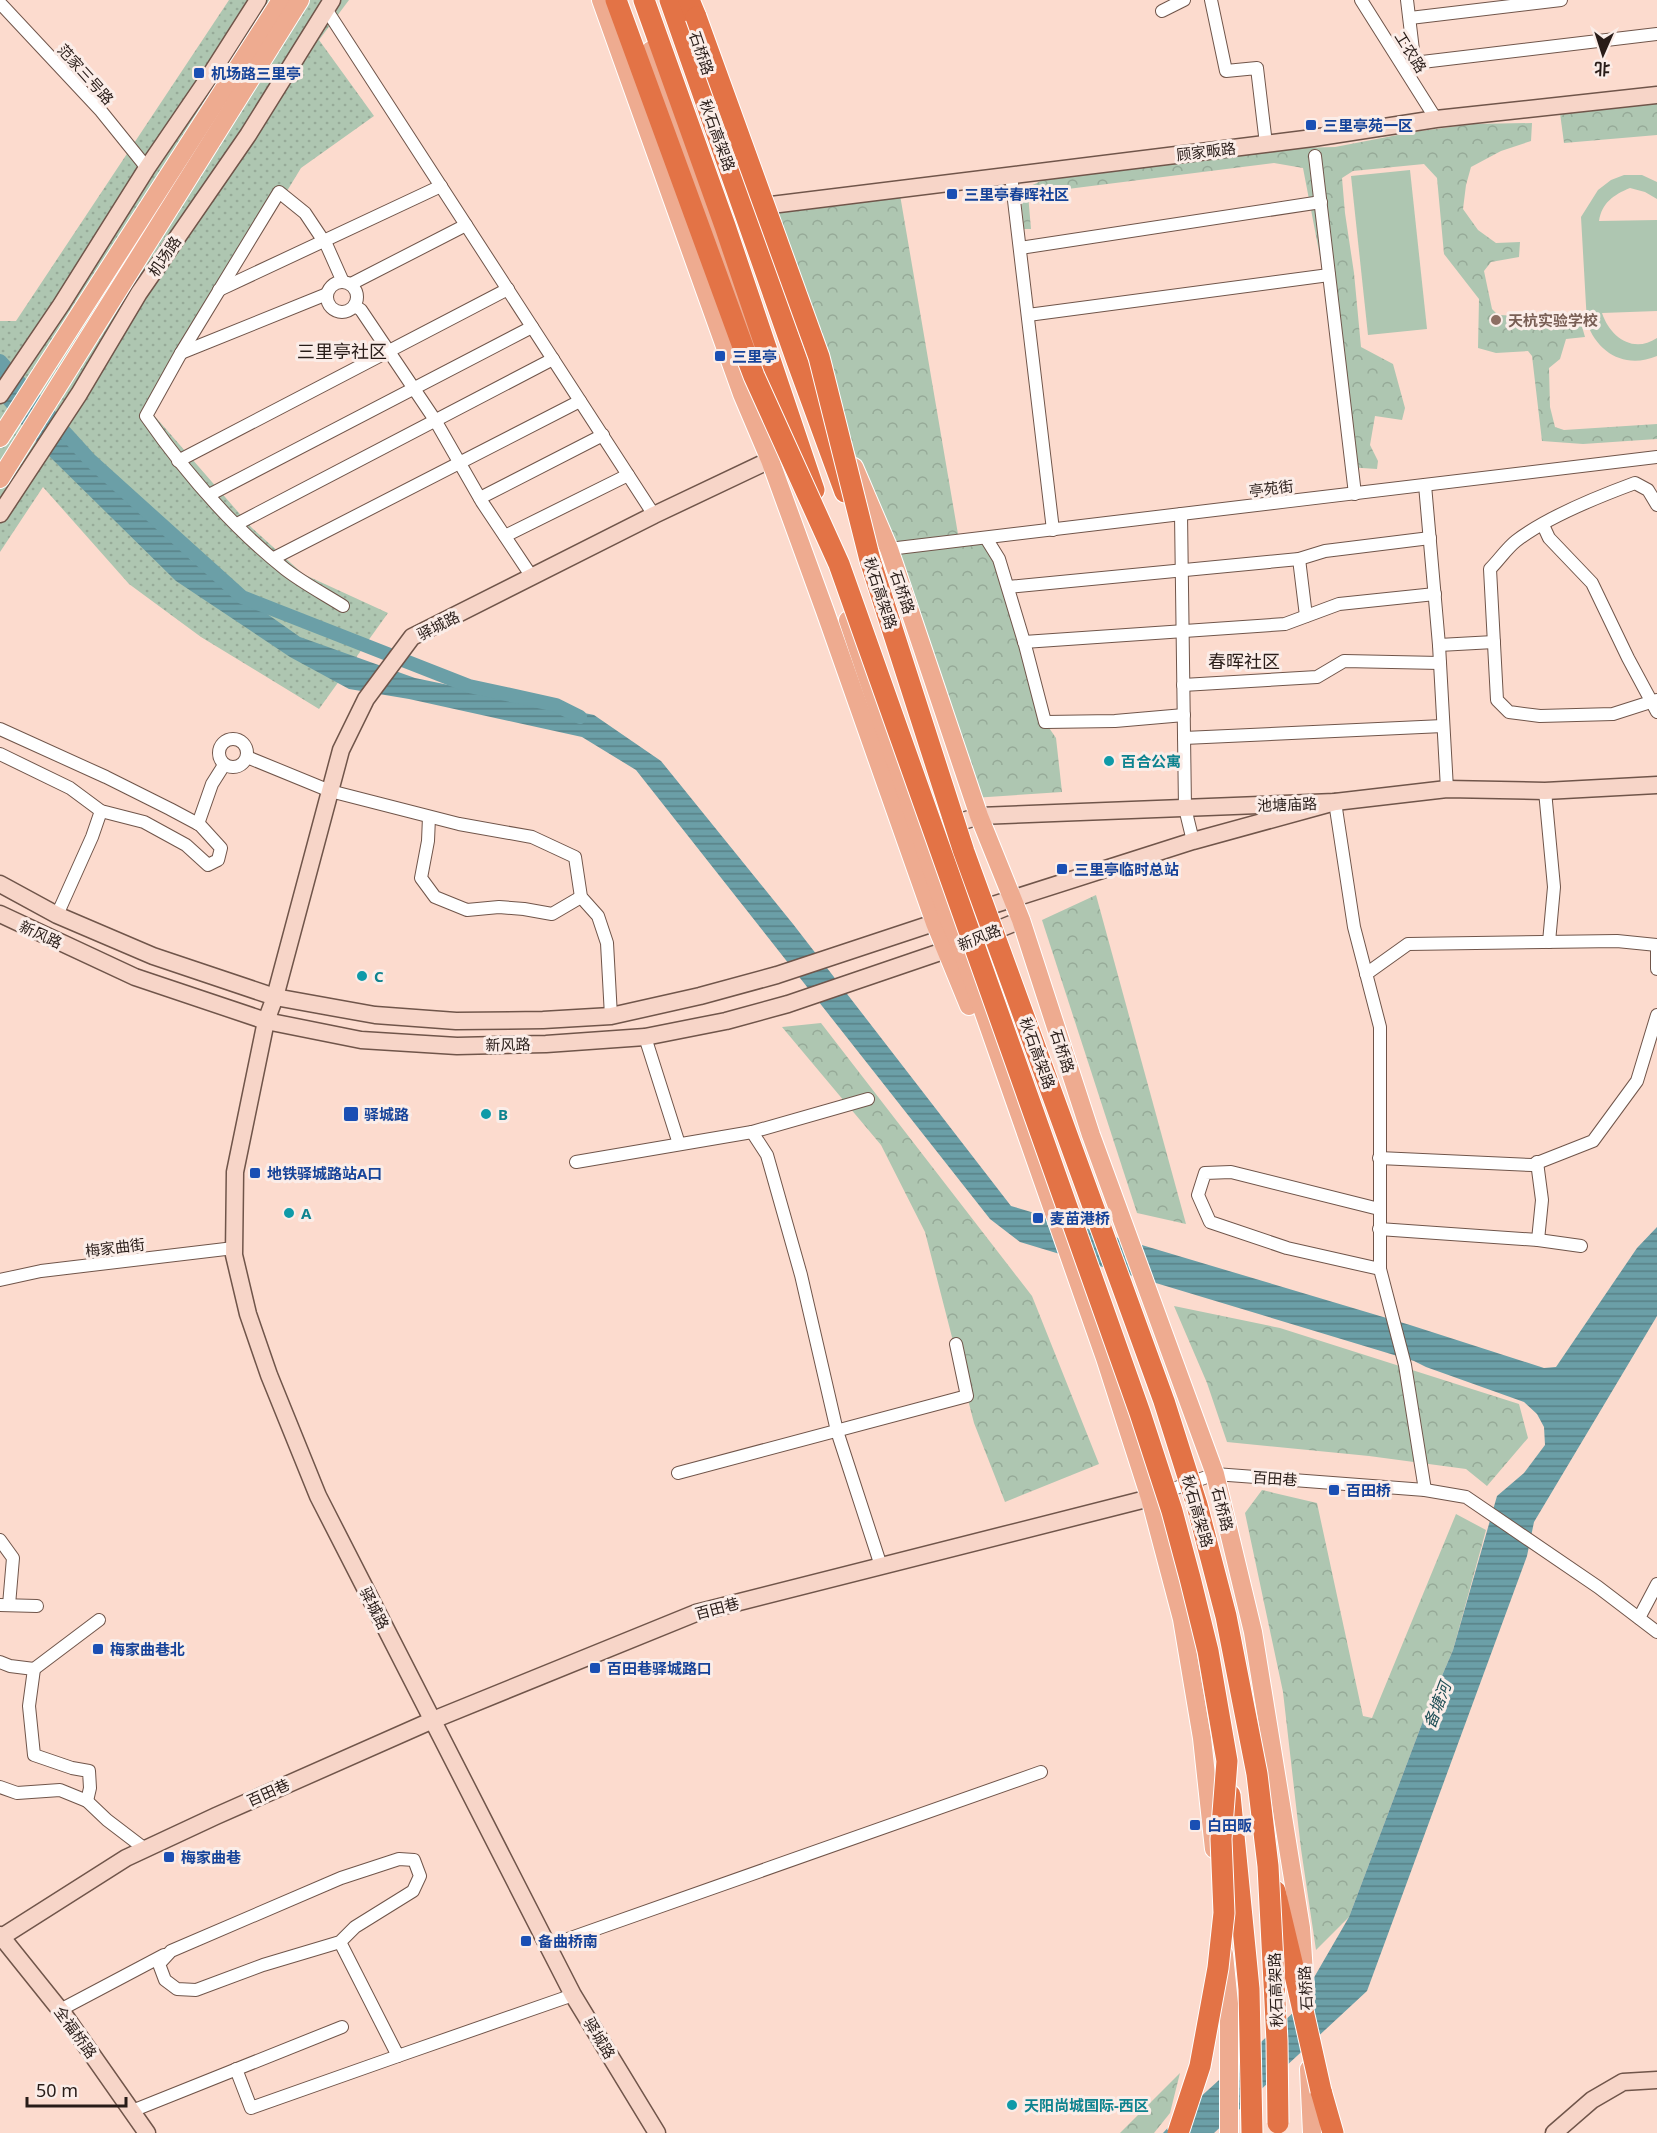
<svg xmlns="http://www.w3.org/2000/svg" width="1657" height="2133" viewBox="0 0 1657 2133" font-family="'Noto Sans','Noto Sans SC',sans-serif">
<style>
.grass{fill:url(#grass-dots)}
.forest{fill:url(#forest-crowns)}
.pitch{fill:#aec6b1}
.water{fill:url(#water-rules)}
.lines{fill:none;stroke-linecap:round;stroke-linejoin:round}
.canal{stroke:#6b9fa7;stroke-width:14}
.street-casing{stroke:#70554a;stroke-width:14}
.secondary-casing{stroke:#70554a;stroke-width:19}
.primary-casing{stroke:#fff;stroke-width:20}
.highway-casing{stroke:#fff;stroke-width:23}
.street{stroke:#fff;stroke-width:12}
.secondary{stroke:#f7d5c8;stroke-width:16}
.primary{stroke:#eeab90;stroke-width:18}
.highway{stroke:#e37346;stroke-width:21}
.highway-bridge-casing{stroke:#fff;stroke-width:23;stroke-linecap:butt}
.highway-bridge{stroke:#e37346;stroke-width:21}
.transit-dot{fill:#1a4fb4;stroke:#fbede8;stroke-width:2}
.education-dot{fill:#8d6e63;stroke:#fbede8;stroke-width:2}
.culture-dot{fill:#0f9aa8;stroke:#fbede8;stroke-width:2}
.labels{text-anchor:middle;dominant-baseline:central;stroke-width:6;stroke-linejoin:round;paint-order:stroke}
.street-label{font-size:15px;fill:#281c18;stroke:#fbede8}
.transit-label{font-size:15px;font-weight:bold;fill:#164399;stroke:#fbede8;text-anchor:start}
.education-label{font-size:15px;font-weight:bold;fill:#785e54;stroke:#fbede8;text-anchor:start}
.culture-label{font-size:15px;font-weight:bold;fill:#0d838f;stroke:#fbede8;text-anchor:start}
.water-label{font-size:16px;font-style:italic;fill:#1d4d54;stroke:#fbede8}
.quarter-label{font-size:18px;fill:#281c18;stroke:#fbede8}
</style>
<defs>
<pattern id="grass-dots" width="8" height="8" patternUnits="userSpaceOnUse" patternTransform="scale(1.5)"><rect width="8" height="8" fill="#aec6b1"/><path d="M2 2h.1M6 6h.1" fill="none" stroke="#96aa98" stroke-width="1.8" stroke-linecap="round"/></pattern>
<pattern id="forest-crowns" width="20" height="18" patternUnits="userSpaceOnUse" patternTransform="scale(1.5)"><rect width="20" height="18" fill="#aec6b1"/><path d="M2 6a3 3 0 1 1 6 0M12 15a3 3 0 1 1 6 0" fill="none" stroke="#96aa98"/></pattern>
<pattern id="water-rules" width="6" height="5" patternUnits="userSpaceOnUse" patternTransform="scale(1.5)"><rect width="6" height="5" fill="#6b9fa7"/><path d="M0 2.5h6" fill="none" stroke="#588187"/></pattern>
</defs>
<rect width="100%" height="100%" fill="#fcdbce"/>
<path class="grass" d="M229 0H349L319 40 374 116 301 168 152 413 252 528 303 574 388 613 319 709 201 637 129 584 43 487 0 552V321H16Z"/>
<g class="forest">
<path d="M1657 100V135L1564 143 1560 113Z"/>
<path d="M1532 123 1531 141 1501 151 1471 167 1466 185 1463 209 1478 230 1496 243 1520 242 1519 257 1491 262 1484 271 1492 309 1498 315 1522 316 1552 313 1581 323 1585 337 1566 339 1560 359 1549 368 1550 407 1555 427 1564 430 1657 424V439L1583 444 1542 441 1532 356 1528 351 1496 353 1478 348 1479 299 1444 254 1437 178 1424 164 1353 171 1342 178 1345 213 1354 273 1361 347 1393 364 1405 408 1402 420 1375 416 1370 445 1378 461 1377 469 1346 467 1322 267 1303 168 1274 163 1028 194 1031 229H1024L1020 191 1043 180 1255 149 1335 147 1413 132 1473 124Z"/>
<path d="M899 189 959 540 986 538 1045 722 1056 738 1062 792 973 798 770 205Z"/>
<path d="M1096 895 1186 1224 1137 1213 1042 920Z"/>
<path d="M821 1023 1032 1296 1099 1464 1005 1502 974 1423 925 1232 881 1145 782 1027Z"/>
<path d="M1174 1306 1280 1328 1519 1404 1528 1438 1487 1486 1466 1469 1369 1456 1227 1442 1207 1383Z"/>
<path d="M1262 1490 1317 1503 1363 1716 1372 1718 1456 1514 1486 1530 1453 1650 1426 1713 1349 1917 1316 1950 1301 1849 1283 1692 1245 1513Z"/>
<path d="M1180 2073 1170 2113 1154 2133H1120Z"/>
</g>
<g class="pitch">
<path d="M1410 170 1427 329 1368 335 1351 176Z"/>
<path d="M1624 175H1642L1657 182V199L1645 192 1630 188C1613 195 1602 203 1599 221L1657 220V311L1602 313C1610 337 1633 354 1657 338V356C1626 369 1598 354 1587 323L1581 217 1598 190 1611 180Z"/>
</g>
<path class="water" d="M0 370 192 561 300 637 415 678 594 715 661 761 793 924 1011 1206 1410 1325 1544 1368 1556 1367 1637 1248 1657 1227V1316L1534 1522 1527 1556 1367 1991 1214 2133H1163L1175 2120 1294 2012 1349 1917 1426 1713 1453 1650 1497 1496 1524 1473 1545 1445 1544 1427 1537 1414 1524 1402 1426 1367 1414 1361 1020 1242 990 1219 636 770 582 737 409 699 349 689 290 657 176 581 48 455 0 400Z"/>
<g class="lines">
<path class="canal" d="M0 361 90 460 242 597 469 686 556 705 580 717"/>
<defs>
<g id="street">
<path d="M1211 0 1226 71 1257 68 1266 144"/>
<path d="M1361 0 1436 119"/>
<path d="M1407 0 1413 50"/>
<path d="M0 3 101 111 147 168"/>
<path d="M326 9 654 515"/>
<path d="M1162 11 1184 0"/>
<path d="M1410 18 1561 0"/>
<path d="M1422 62 1657 34"/>
<path d="M1315 156 1355 494"/>
<path d="M1011 175 1053 530"/>
<path d="M1020 248 1321 202"/>
<circle cx="342" cy="297" r="15"/>
<path d="M351 284 466 225"/>
<path d="M219 290 441 186"/>
<path d="M355 306 361 310 435 420 482 502 532 577"/>
<path d="M1028 315 1329 275"/>
<path d="M181 353 327 294"/>
<path d="M178 461 508 289"/>
<path d="M1425 485 1439 645 1447 789"/>
<path d="M209 495 532 327"/>
<path d="M480 498 603 435"/>
<path d="M1657 505 1648 490 1635 483C1597 497 1547 517 1516 541 1507 548 1499 560 1490 569L1497 700 1509 712 1540 716 1613 714 1657 700"/>
<path d="M1181 514 1185 808 1193 841"/>
<path d="M237 524 553 359"/>
<path d="M1543 525 1549 538 1592 583 1628 658 1657 712"/>
<path d="M505 536 628 475"/>
<path d="M986 538 999 559 1025 645 1045 722 1115 721 1184 715"/>
<path d="M889 549 1657 457"/>
<path d="M274 558 580 401"/>
<path d="M1299 559 1306 616"/>
<path d="M1008 587 1299 559 1325 551 1430 538"/>
<path d="M343 606C324 594 303 583 285 569 231 526 185 472 146 416L181 353 279 192 305 213 327 246 343 282"/>
<path d="M1024 642 1285 624 1339 604 1435 594"/>
<path d="M1439 645 1494 642"/>
<path d="M1183 685 1317 677 1344 661 1440 663"/>
<path d="M0 729 106 777 170 809 200 825 221 848 218 860 208 865 186 845 144 822 101 811 70 788 0 754"/>
<path d="M1184 738 1443 726"/>
<circle cx="233" cy="753" r="14"/>
<path d="M247 757 330 791 459 824 532 837 575 857 581 897 598 916 607 943 611 1016"/>
<path d="M1545 791 1554 887 1549 942"/>
<path d="M1335 802 1354 927 1380 1027V1269L1405 1365 1425 1490"/>
<path d="M429 817 428 841 421 878 435 897 467 910 499 907 524 909 552 914 581 897"/>
<path d="M198 824 212 784 224 765"/>
<path d="M57 915 92 837 101 811"/>
<path d="M1657 945V969"/>
<path d="M1366 974 1408 944 1617 941 1657 945"/>
<path d="M645 1037 679 1144"/>
<path d="M752 1132 767 1155 801 1275 837 1431 881 1566"/>
<path d="M1379 1158 1532 1165 1593 1141 1637 1081 1657 1015"/>
<path d="M576 1162 752 1132 868 1099"/>
<path d="M1537 1162 1542 1200 1538 1240"/>
<path d="M1379 1209 1231 1172 1205 1173 1198 1195 1210 1222 1287 1248 1380 1269"/>
<path d="M1379 1229 1538 1240 1581 1246"/>
<path d="M0 1280 41 1271 234 1248"/>
<path d="M678 1473 967 1396 956 1344"/>
<path d="M1162 1493 1215 1474 1425 1490 1466 1497 1598 1587 1657 1632"/>
<path d="M0 1540 13 1558 9 1605"/>
<path d="M0 1605 37 1606"/>
<path d="M1639 1618 1657 1584"/>
<path d="M0 1662 10 1666 34 1669 29 1706 34 1755 72 1768 89 1771 90 1788 87 1801"/>
<path d="M34 1669 99 1620"/>
<path d="M0 1787 17 1793 60 1790 87 1801 107 1820 145 1849"/>
<path d="M340 1942 355 1927 413 1891 420 1876 414 1860 399 1859 341 1878 171 1951 159 1964 165 1980 177 1989 196 1990 263 1965 340 1942 398 2056 573 1995"/>
<path d="M548 1946 1041 1772"/>
<path d="M60 2010 164 1955"/>
<path d="M236 2069 251 2108 398 2056"/>
<path d="M132 2111 342 2027"/>
</g>
<g id="secondary">
<path d="M755 207 1313 138 1436 119 1657 95"/>
<path d="M0 395 61 305 147 168 207 80 258 0"/>
<path d="M0 514 79 394 139 293 248 135 332 0"/>
<path d="M944 827 979 816 1335 802 1447 789 1545 791 1657 785"/>
<path d="M0 884 57 915 153 956 275 997 375 1015 456 1021 543 1020 611 1016 700 996 777 975 946 919"/>
<path d="M974 911 1193 841 1335 802"/>
<path d="M0 914 135 977 266 1021 361 1040 457 1046 546 1044 645 1037 726 1021 788 1004 958 946"/>
<path d="M982 936 1021 920"/>
<path d="M0 1935 65 2016 147 2133"/>
<path d="M0 1938 126 1858 216 1816 433 1720 696 1613 1150 1498"/>
<path d="M657 2133 573 1995 318 1496 269 1375 248 1314 234 1255 235 1172 266 1021 275 997 341 750 366 699 412 637 654 515 770 460 780 452"/>
<path d="M1554 2133 1592 2100 1623 2082 1657 2080"/>
</g>
<g id="primary">
<path d="M601 0 742 394 770 460 825 611 935 923 969 1006"/>
<path d="M651 50 710 227 758 355"/>
<path d="M771 255 819 383"/>
<path d="M0 438 281 0"/>
<path d="M854 467 889 549 979 816 1021 920 1091 1135 1215 1474 1253 1632 1301 1928 1305 1988"/>
<path d="M0 479 300 0"/>
<path d="M848 620 948 918 960 945 1105 1358 1150 1498 1182 1619 1202 1738 1214 1849"/>
<path d="M1224 1954 1229 2004V2133"/>
<path d="M1309 2069 1312 2133"/>
</g>
<g id="highway">
<path d="M616 0 746 355"/>
<path d="M644 0 725 226 814 490"/>
<path d="M670 0 797 361 845 492"/>
<path d="M689 0 696 17"/>
<path d="M1230 1795 1249 1989 1252 2133"/>
<path d="M1275 1891 1295 1975"/>
<path d="M1321 2091 1333 2133"/>
</g>
</defs>
<use href="#street" class="street-casing"/>
<use href="#secondary" class="secondary-casing"/>
<use href="#primary" class="primary-casing"/>
<use href="#highway" class="highway-casing"/>
<use href="#street" class="street"/>
<use href="#secondary" class="secondary"/>
<use href="#primary" class="primary"/>
<use href="#highway" class="highway"/>
<defs>
<g id="highway-bridge">
<path d="M696 17 819 357 870 560 964 852 1164 1401 1197 1505 1226 1616 1257 1774 1268 1866 1277 2041 1278 2123"/>
<path d="M746 355 754 376 839 564 1140 1413 1172 1511 1190 1578 1208 1651 1227 1761 1221 1839 1224 1913 1218 1968 1200 2066 1178 2133"/>
<path d="M1295 1975 1321 2091"/>
</g>
</defs>
<use href="#highway-bridge" class="highway-bridge-casing"/>
<use href="#highway-bridge" class="highway-bridge"/>
</g>
<g class="transit-dot">
<rect x="193" y="67" width="12" height="12" rx="3"/>
<rect x="1305" y="119" width="12" height="12" rx="3"/>
<rect x="946" y="188" width="12" height="12" rx="3"/>
<rect x="714" y="350" width="12" height="12" rx="3"/>
<rect x="1056" y="863" width="12" height="12" rx="3"/>
<rect x="343" y="1106" width="16" height="16" rx="3"/>
<rect x="249" y="1167" width="12" height="12" rx="3"/>
<rect x="1032" y="1212" width="12" height="12" rx="3"/>
<rect x="1328" y="1484" width="12" height="12" rx="3"/>
<rect x="92" y="1643" width="12" height="12" rx="3"/>
<rect x="589" y="1662" width="12" height="12" rx="3"/>
<rect x="1189" y="1819" width="12" height="12" rx="3"/>
<rect x="163" y="1851" width="12" height="12" rx="3"/>
<rect x="520" y="1935" width="12" height="12" rx="3"/>
</g>
<circle class="education-dot" cx="1496" cy="320" r="6"/>
<g class="culture-dot">
<circle cx="1109" cy="761" r="6"/>
<circle cx="362" cy="976" r="6"/>
<circle cx="486" cy="1114" r="6"/>
<circle cx="289" cy="1213" r="6"/>
<circle cx="1012" cy="2105" r="6"/>
</g>
<g class="labels">
<g class="street-label">
<text transform="translate(1411 52) rotate(58)">工农路</text>
<text transform="translate(702 53) rotate(71)">石桥路</text>
<text transform="translate(86 74) rotate(48)">范家三号路</text>
<text transform="translate(718 135) rotate(70)">秋石高架路</text>
<text transform="translate(1206 151) rotate(-7)">顾家畈路</text>
<text transform="translate(164 256) rotate(-56)">机场路</text>
<text transform="translate(1271 488) rotate(-7)">亭苑街</text>
<text transform="translate(903 592) rotate(71)">石桥路</text>
<text transform="translate(881 593) rotate(72)">秋石高架路</text>
<text transform="translate(438 625) rotate(-27)">驿城路</text>
<text transform="translate(1287 804) rotate(-2)">池塘庙路</text>
<text transform="translate(41 934) rotate(25)">新风路</text>
<text transform="translate(979 937) rotate(-22)">新风路</text>
<text transform="translate(508 1044) rotate(-1)">新风路</text>
<text transform="translate(1063 1051) rotate(72)">石桥路</text>
<text transform="translate(1038 1053) rotate(70)">秋石高架路</text>
<text transform="translate(115 1247) rotate(-7)">梅家曲街</text>
<text transform="translate(1275 1478) rotate(4)">百田巷</text>
<text transform="translate(1223 1509) rotate(76)">石桥路</text>
<text transform="translate(1198 1511) rotate(74)">秋石高架路</text>
<text transform="translate(375 1608) rotate(63)">驿城路</text>
<text transform="translate(717 1608) rotate(-15)">百田巷</text>
<text transform="translate(268 1792) rotate(-24)">百田巷</text>
<text transform="translate(1305 1988) rotate(-93)">石桥路</text>
<text transform="translate(1275 1990) rotate(-92)">秋石高架路</text>
<text transform="translate(76 2032) rotate(54)">全福桥路</text>
<text transform="translate(600 2038) rotate(59)">驿城路</text>
</g>
<g class="transit-label">
<text x="211" y="73">机场路三里亭</text>
<text x="1323" y="125">三里亭苑一区</text>
<text x="964" y="194">三里亭春晖社区</text>
<text x="732" y="356">三里亭</text>
<text x="1074" y="869">三里亭临时总站</text>
<text x="364" y="1114">驿城路</text>
<text x="267" y="1173">地铁驿城路站A口</text>
<text x="1050" y="1218">麦苗港桥</text>
<text x="1346" y="1490">百田桥</text>
<text x="110" y="1649">梅家曲巷北</text>
<text x="607" y="1668">百田巷驿城路口</text>
<text x="1207" y="1825">白田畈</text>
<text x="181" y="1857">梅家曲巷</text>
<text x="538" y="1941">备曲桥南</text>
</g>
<g class="education-label">
<text x="1508" y="320">天杭实验学校</text>
</g>
<g class="culture-label">
<text x="1121" y="761">百合公寓</text>
<text x="374" y="976">C</text>
<text x="498" y="1114">B</text>
<text x="301" y="1213">A</text>
<text x="1024" y="2105">天阳尚城国际-西区</text>
</g>
<g class="water-label">
<text transform="translate(1437 1705) rotate(-69)">备塘河</text>
</g>
<g class="quarter-label">
<text x="342" y="351">三里亭社区</text>
<text x="1244" y="661">春晖社区</text>
</g>
</g>
<g transform="translate(1603 54) rotate(183)" stroke="#fbede8" stroke-width="4.5" paint-order="stroke">
<path d="M0-4.5L10 22L0 15L-10 22Z" fill="#281c18"/>
<text y="-9" font-size="16" font-weight="bold" text-anchor="middle" fill="#281c18">北</text>
</g>
<path d="M27 2097v9h99v-9" fill="none" stroke="#281c18" stroke-width="3"/>
<text x="36" y="2097" font-size="18" fill="#281c18" stroke="#fbede8" stroke-width="4.5" paint-order="stroke">50 m</text>
</svg>
